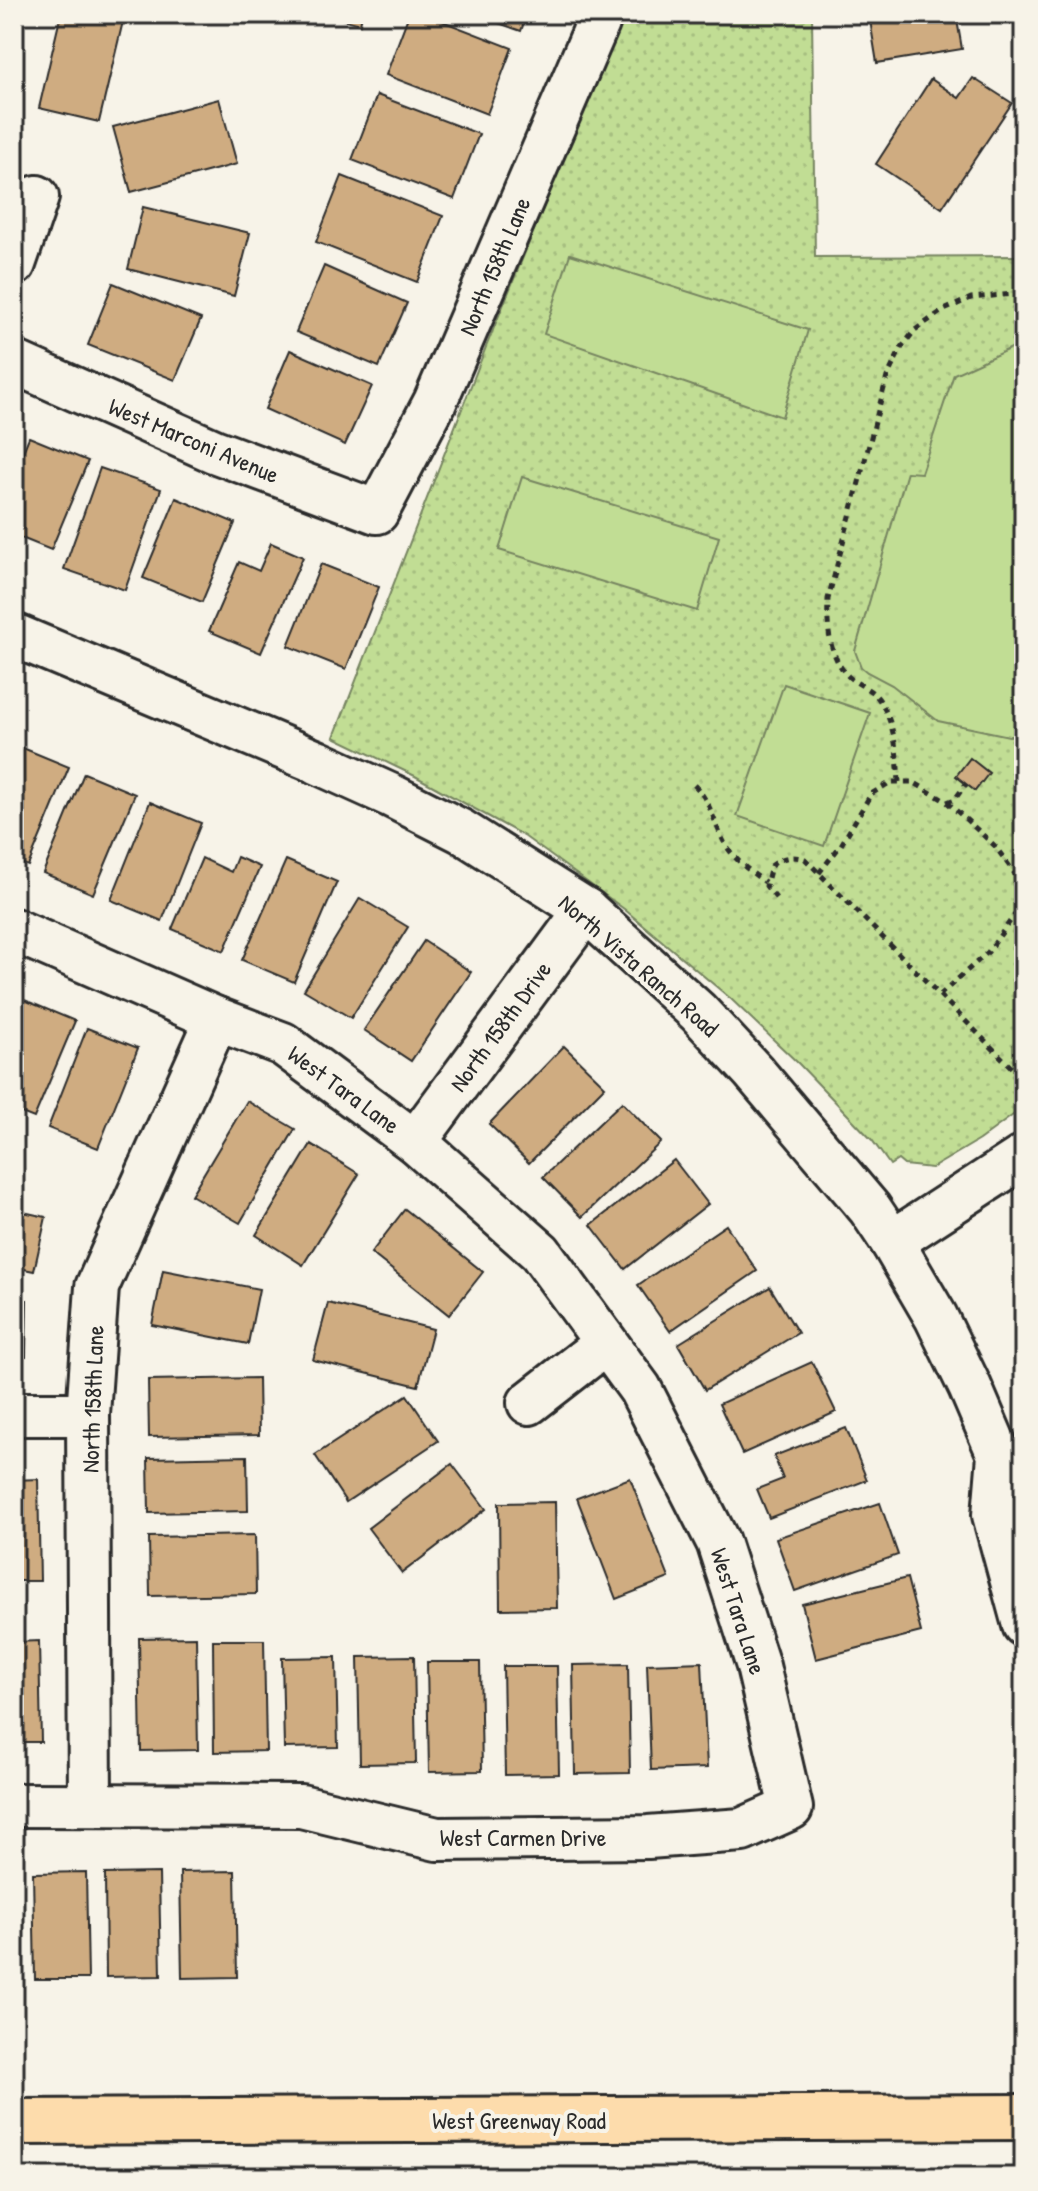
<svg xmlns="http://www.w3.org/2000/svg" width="1038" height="2191" viewBox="0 0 1038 2191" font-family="'Patrick Hand',sans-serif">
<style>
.park{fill:url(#park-dots);stroke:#768460;stroke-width:2}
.garden{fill:#c1dd94;stroke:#768460;stroke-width:2}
.building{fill:#cfac81;stroke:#2b2b2b;stroke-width:2}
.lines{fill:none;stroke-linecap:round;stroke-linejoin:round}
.minor-casing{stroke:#2b2b2b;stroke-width:48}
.major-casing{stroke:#2b2b2b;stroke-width:50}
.path{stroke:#2b2b2b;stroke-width:5;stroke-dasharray:6 6;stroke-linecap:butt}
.minor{stroke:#f7f3e8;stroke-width:42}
.major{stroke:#fddcac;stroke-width:44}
.labels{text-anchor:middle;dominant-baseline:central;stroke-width:8;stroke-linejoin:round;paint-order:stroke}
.street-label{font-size:24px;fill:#2b2b2b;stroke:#f7f3e8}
</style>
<defs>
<pattern id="park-dots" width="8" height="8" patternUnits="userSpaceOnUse" patternTransform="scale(2)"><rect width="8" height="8" fill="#c1dd94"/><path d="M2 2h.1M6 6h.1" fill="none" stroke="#a6be80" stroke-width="1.8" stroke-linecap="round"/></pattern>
</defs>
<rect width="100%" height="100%" fill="#f7f3e8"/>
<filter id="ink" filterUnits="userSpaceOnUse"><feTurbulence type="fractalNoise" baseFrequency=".0125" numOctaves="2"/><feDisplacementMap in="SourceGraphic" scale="16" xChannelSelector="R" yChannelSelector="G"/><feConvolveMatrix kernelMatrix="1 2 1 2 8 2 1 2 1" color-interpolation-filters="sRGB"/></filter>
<g filter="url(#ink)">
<path class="park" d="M623 14H812L815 257 1024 256V1107L979 1140 932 1168 904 1165 898 1160 890 1165 872 1140 799 1064 731 999 624 909 524 836 415 776 334 737 486 347Z"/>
<g class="garden">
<path d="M570 254 808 330 782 417 544 334Z"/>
<path d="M1020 344 1024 345V736H1009L938 721 892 685 867 672 861 667 855 651 907 472 921 473 954 374Z"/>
<path d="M522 477 719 537 697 611 499 550Z"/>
<path d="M784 684 870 713 824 846 737 816Z"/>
</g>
<g class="building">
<path d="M61 14H112L124 17 99 122 39 108Z"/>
<path d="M323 14H362L360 24Z"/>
<path d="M409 14H424L512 48 487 114 386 75Z"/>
<path d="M473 14H527L521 31Z"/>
<path d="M869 14H956L962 49 877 63Z"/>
<path d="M973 78 1012 103 942 208 876 164 931 79 959 98Z"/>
<path d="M377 95 479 134 454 199 352 160Z"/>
<path d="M219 99 237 164 131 192 113 127Z"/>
<path d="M342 176 443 216 417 282 316 242Z"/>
<path d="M143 207 250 233 234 296 128 269Z"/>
<path d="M324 266 407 303 379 367 296 332Z"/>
<path d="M113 283 201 319 175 380 88 345Z"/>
<path d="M290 350 372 386 345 445 265 409Z"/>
<path d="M29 437 88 461 51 550 14 535V474Z"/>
<path d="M100 468 161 489 125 590 64 569Z"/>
<path d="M176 498 235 523 202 602 143 578Z"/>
<path d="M271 543 303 557 261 653 209 631 239 562 259 571Z"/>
<path d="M321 564 379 587 346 669 288 646Z"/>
<path d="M18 746 69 767 28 866 14 860V757Z"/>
<path d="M970 758 989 773 975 791 956 776Z"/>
<path d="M84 773 135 794 93 894 43 873Z"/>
<path d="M150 802 201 823 162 921 111 900Z"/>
<path d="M237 857 260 867 224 951 172 929 202 858 231 872Z"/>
<path d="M286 860 337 882 294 982 242 960Z"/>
<path d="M360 898 408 927 351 1018 304 990Z"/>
<path d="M424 941 471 972 411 1061 364 1030Z"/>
<path d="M22 999 75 1021 34 1118 14 1110V1017Z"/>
<path d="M87 1028 138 1048 98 1148 48 1128Z"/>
<path d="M564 1046 605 1086 529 1163 489 1124Z"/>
<path d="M247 1101 295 1129 240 1223 191 1195Z"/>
<path d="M622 1102 661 1142 582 1217 543 1177Z"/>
<path d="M311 1144 359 1174 303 1265 256 1235Z"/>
<path d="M674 1160 708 1204 625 1269 591 1225Z"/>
<path d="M405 1209 483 1272 449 1315 371 1253Z"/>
<path d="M14 1210 46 1217 34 1271 14 1267Z"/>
<path d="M726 1225 757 1271 670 1331 638 1285Z"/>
<path d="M163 1270 259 1289 248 1344 152 1325Z"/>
<path d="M770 1287 798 1333 705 1390 678 1344Z"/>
<path d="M14 1300H27L26 1357H14Z"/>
<path d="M328 1303 433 1329 418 1386 313 1360Z"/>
<path d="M812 1362 836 1412 742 1454 719 1404Z"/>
<path d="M258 1378 259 1435 149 1437 148 1380Z"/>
<path d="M407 1395 438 1441 346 1502 315 1455Z"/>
<path d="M846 1428 867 1480 769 1518 757 1489 783 1479 774 1456Z"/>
<path d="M247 1456 248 1511 149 1513 148 1458Z"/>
<path d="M452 1464 486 1509 402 1573 368 1528Z"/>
<path d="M630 1478 669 1578 616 1599 577 1498Z"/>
<path d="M38 1479 40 1581H14V1480Z"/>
<path d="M555 1502 557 1608 500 1609 499 1503Z"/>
<path d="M880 1503 898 1555 795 1591 776 1538Z"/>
<path d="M255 1535 256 1594 150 1596 149 1537Z"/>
<path d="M907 1578 921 1632 816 1659 802 1604Z"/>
<path d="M196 1637 198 1750 141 1751 139 1638Z"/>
<path d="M213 1640H264L266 1751 214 1752Z"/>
<path d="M39 1641 41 1742H14V1642Z"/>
<path d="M414 1656 416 1763 360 1764 358 1657Z"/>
<path d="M336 1657 338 1747 284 1748 282 1658Z"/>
<path d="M427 1662H480L482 1771 429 1772Z"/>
<path d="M702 1662 707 1768 651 1770 647 1664Z"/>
<path d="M628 1664 630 1773 575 1774 573 1665Z"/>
<path d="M503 1666H557L559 1774 505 1775Z"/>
<path d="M235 1871 237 1977 182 1978 180 1872Z"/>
<path d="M14 1872H17L19 1979H14Z"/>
<path d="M86 1872 88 1979H35L33 1873Z"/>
<path d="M159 1873 161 1976 106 1977 105 1874Z"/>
</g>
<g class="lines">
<defs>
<g id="minor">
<path d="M14 264 37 197"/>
<path d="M14 362 214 451 377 512 435 402 598 23 600 14"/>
<path d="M14 635 317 762 390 795 461 831 586 910 698 1012 753 1071 870 1209 892 1242 936 1317 970 1387 999 1455 994 1515 1024 1625"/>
<path d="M14 930 217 1019 283 1044 415 1142 540 1252 640 1389 718 1542 758 1666 791 1808 742 1830 648 1837 437 1839 301 1806 14 1805"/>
<path d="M415 1142 586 910"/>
<path d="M892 1242 1024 1156"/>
<path d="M529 1403 606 1343"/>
<path d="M14 1414H88"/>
<path d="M90 1805 88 1414 97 1287 217 1019"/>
</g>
<path id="major" d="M14 2122 1024 2117"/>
</defs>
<use href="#minor" class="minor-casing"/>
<use href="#major" class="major-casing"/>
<g class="path">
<path d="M899 782C897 753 895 722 878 698 870 688 856 684 848 676 828 655 827 625 828 599L887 377 902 347 915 330 942 311 971 298 1024 293"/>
<path d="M694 785C712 802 714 826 727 847 737 862 751 872 765 882"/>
<path d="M947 802 955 799 966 784"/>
<path d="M819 873 841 845 871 794 891 782H913L947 802 995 846 1018 878 1024 894"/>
<path d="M776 898 766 886 771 866C782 857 792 855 805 859L1024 1080"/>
<path d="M940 995 988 952 1024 902"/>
</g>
<use href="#minor" class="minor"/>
<use href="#major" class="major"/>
</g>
</g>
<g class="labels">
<g class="street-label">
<text transform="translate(494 266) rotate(-67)">North 158th Lane</text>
<text transform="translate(194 440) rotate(23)">West Marconi Avenue</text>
<text transform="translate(639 965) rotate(41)">North Vista Ranch Road</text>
<text transform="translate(500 1026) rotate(-54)">North 158th Drive</text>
<text transform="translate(344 1089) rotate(36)">West Tara Lane</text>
<text transform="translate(92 1399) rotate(-88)">North 158th Lane</text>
<text transform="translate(739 1611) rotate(72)">West Tara Lane</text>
<text x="523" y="1837">West Carmen Drive</text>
<text x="519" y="2120">West Greenway Road</text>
</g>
</g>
<rect width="1038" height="2191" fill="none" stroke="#f7f3e8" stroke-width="48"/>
<rect x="24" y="24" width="990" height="2143" fill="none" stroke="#2b2b2b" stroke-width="3" filter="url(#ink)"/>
</svg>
